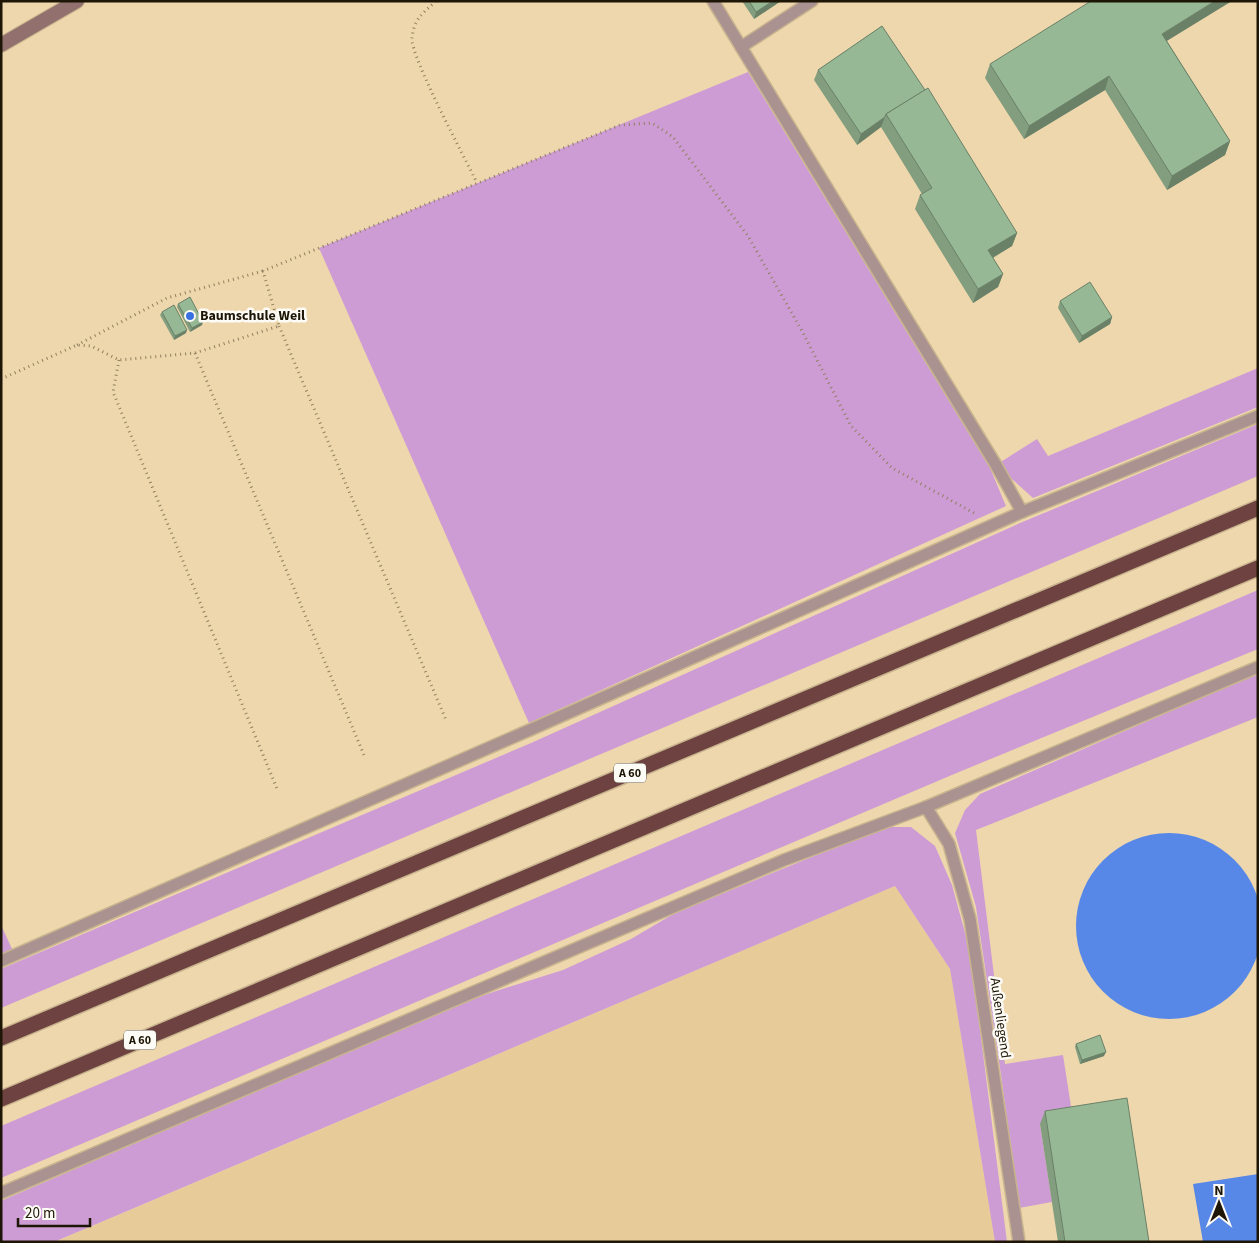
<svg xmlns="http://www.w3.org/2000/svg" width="1259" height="1243" viewBox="0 0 1259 1243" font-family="'Source Sans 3',sans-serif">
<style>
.built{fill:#e7cc99}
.green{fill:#ce9cd5}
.water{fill:#5888e7}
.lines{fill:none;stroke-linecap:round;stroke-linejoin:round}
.service-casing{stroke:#c8b48e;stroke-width:14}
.secondary-casing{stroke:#c8b48e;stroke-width:16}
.motorway-casing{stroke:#c8b48e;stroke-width:18}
.path{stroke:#908061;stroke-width:3;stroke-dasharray:1 4;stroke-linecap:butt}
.service{stroke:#aa9291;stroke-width:11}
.secondary{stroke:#91706e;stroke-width:14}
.motorway{stroke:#6e4240;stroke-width:15}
.wall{fill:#829e7f}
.shaded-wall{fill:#6a8168}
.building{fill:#97b894;stroke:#6a8168}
.poi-dot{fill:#3a71e0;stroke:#fdfbf6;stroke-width:2}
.labels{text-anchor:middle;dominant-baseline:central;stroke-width:5;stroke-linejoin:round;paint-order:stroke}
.shield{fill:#fdfbf6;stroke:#605a4d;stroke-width:1}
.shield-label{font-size:12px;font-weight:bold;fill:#1d1505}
.poi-label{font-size:14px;font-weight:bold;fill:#1d1505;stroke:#fdfbf6;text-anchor:start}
.street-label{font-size:14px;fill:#1d1505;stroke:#fdfbf6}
</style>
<rect width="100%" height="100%" fill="#eed7ac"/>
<path class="built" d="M895 886 950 969 995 1242H55Z"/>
<g class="green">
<path d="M748 72 990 468 1006 506 529 723 319 248Z"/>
<path d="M1258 368V407L1033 498 996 465 1037 439 1048 456Z"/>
<path d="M1258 424V476L1 1008V969L531 743 1020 523Z"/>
<path d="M1258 590V649L959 772 1 1178V1126Z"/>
<path d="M1258 673V717L976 830 1005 1064 1063 1055 1073 1119 1040 1124 1052 1202 1019 1208 1001 1075 976 907 955 833 965 810 980 794Z"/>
<path d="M885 827H911L935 846 952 885 970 951 1007 1242H995L950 969 895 886 54 1242H1V1201L437 1012 496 991 563 970 631 939 675 913Z"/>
<path d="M1 925 13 951 1 955Z"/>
</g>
<g class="water">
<circle cx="1169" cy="926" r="93"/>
<path d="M1258 1174V1242H1203L1193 1184Z"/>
</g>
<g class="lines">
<defs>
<g id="service">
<path d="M713 1 996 465 1022 512 1258 416"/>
<path d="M741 47 812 1"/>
<path d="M926 807 949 844 970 919 1019 1242"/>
<path d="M1 961 532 729 1022 512"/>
<path d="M1 1193 784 860 926 807 1258 667"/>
</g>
<path id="secondary" d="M1 45 77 1"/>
<g id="motorway">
<path d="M1 1038 1258 508"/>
<path d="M1 1099 1258 568"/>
</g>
</defs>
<use href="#service" class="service-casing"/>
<use href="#secondary" class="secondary-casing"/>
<use href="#motorway" class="motorway-casing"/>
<g class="path">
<path d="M436 1C422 14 414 19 412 38 410 56 466 160 477 183"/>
<path d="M279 326 446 720"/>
<path d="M77 345 167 298 263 271"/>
<path d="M195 353 364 755"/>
<path d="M119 360 113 392 278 791"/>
<path d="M1 379 77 345 91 346 119 360 195 353 279 326 263 271 620 125 652 123 673 137 748 236 802 331 851 426 892 468 974 513"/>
</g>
<use href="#service" class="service"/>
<use href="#secondary" class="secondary"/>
<use href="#motorway" class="motorway"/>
</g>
<g class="wall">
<path d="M742 1H781L754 19Z"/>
<path d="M882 26 1017 233 1012 246 993 258 1003 274 998 287 973 303 915 209 920 195 922 194 881 127 857 145 814 80 818 70Z"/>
<path d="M1167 41 1230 141 1225 155 1167 190 1105 90 1024 139 985 78 990 64Z"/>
<path d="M1060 301 1112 317 1110 324 1079 343 1058 308Z"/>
<path d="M178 304 202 325 190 332 177 307Z"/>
<path d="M162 312 186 333 174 340 160 315Z"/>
<path d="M1076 1044 1104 1056 1080 1064 1075 1047Z"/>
<path d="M1045 1111 1149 1242H1058L1040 1124Z"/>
</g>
<g class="shaded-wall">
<path d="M773 1H781L754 19 756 12Z"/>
<path d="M1215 1H1232L1157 47 1162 34Z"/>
<path d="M1109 76 1105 90 1024 139 1029 126Z"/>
<path d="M885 117 881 127 857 145 861 134Z"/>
<path d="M1230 141 1225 155 1167 190 1172 176Z"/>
<path d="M1017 233 1012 246 983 263 988 250Z"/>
<path d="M1003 274 998 287 973 303 978 289Z"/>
<path d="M1112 317 1110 324 1079 343 1082 336Z"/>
<path d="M203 322 202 325 190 332 192 328Z"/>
<path d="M187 330 186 333 174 340 175 336Z"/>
<path d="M1106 1052 1104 1056 1080 1064 1082 1060Z"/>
</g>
<g class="building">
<path d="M749 1H773L756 12Z"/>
<path d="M1091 1H1215L1162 34 1230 141 1172 176 1109 76 1029 126 990 64Z"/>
<path d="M882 26 925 90 886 114 885 117 861 134 818 70Z"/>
<path d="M928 88 1017 233 988 250 1003 274 978 289 920 195 932 188 886 114Z"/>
<path d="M1090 282 1112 317 1082 336 1060 301Z"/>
<path d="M190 297 203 322 192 328 178 304Z"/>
<path d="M174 305 187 330 175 336 162 312Z"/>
<path d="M1100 1035 1106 1052 1082 1060 1076 1044Z"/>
<path d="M1127 1098 1149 1242H1065L1045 1111Z"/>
</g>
<circle class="poi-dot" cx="190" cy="316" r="5"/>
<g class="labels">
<g class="shield">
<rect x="614" y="763.5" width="32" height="19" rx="4"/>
<rect x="124" y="1030.5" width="32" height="19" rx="4"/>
</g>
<g class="shield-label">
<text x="630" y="773">A 60</text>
<text x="140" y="1040">A 60</text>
</g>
<g class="poi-label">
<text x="200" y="316">Baumschule Weil</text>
</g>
<g class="street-label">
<text transform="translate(1000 1018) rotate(82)">Außenliegend</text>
</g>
</g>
<rect width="1259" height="1243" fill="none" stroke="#1d1505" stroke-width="5"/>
<g transform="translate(1219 1203)" stroke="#fdfbf6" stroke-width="4" paint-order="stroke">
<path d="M0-4L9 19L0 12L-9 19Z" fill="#1d1505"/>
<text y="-8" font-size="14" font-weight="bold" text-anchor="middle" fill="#1d1505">N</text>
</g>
<path d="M18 1218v8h72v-8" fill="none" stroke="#1d1505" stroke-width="2.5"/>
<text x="25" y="1218" font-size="15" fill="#1d1505" stroke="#fdfbf6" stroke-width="4" paint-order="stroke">20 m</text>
</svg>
